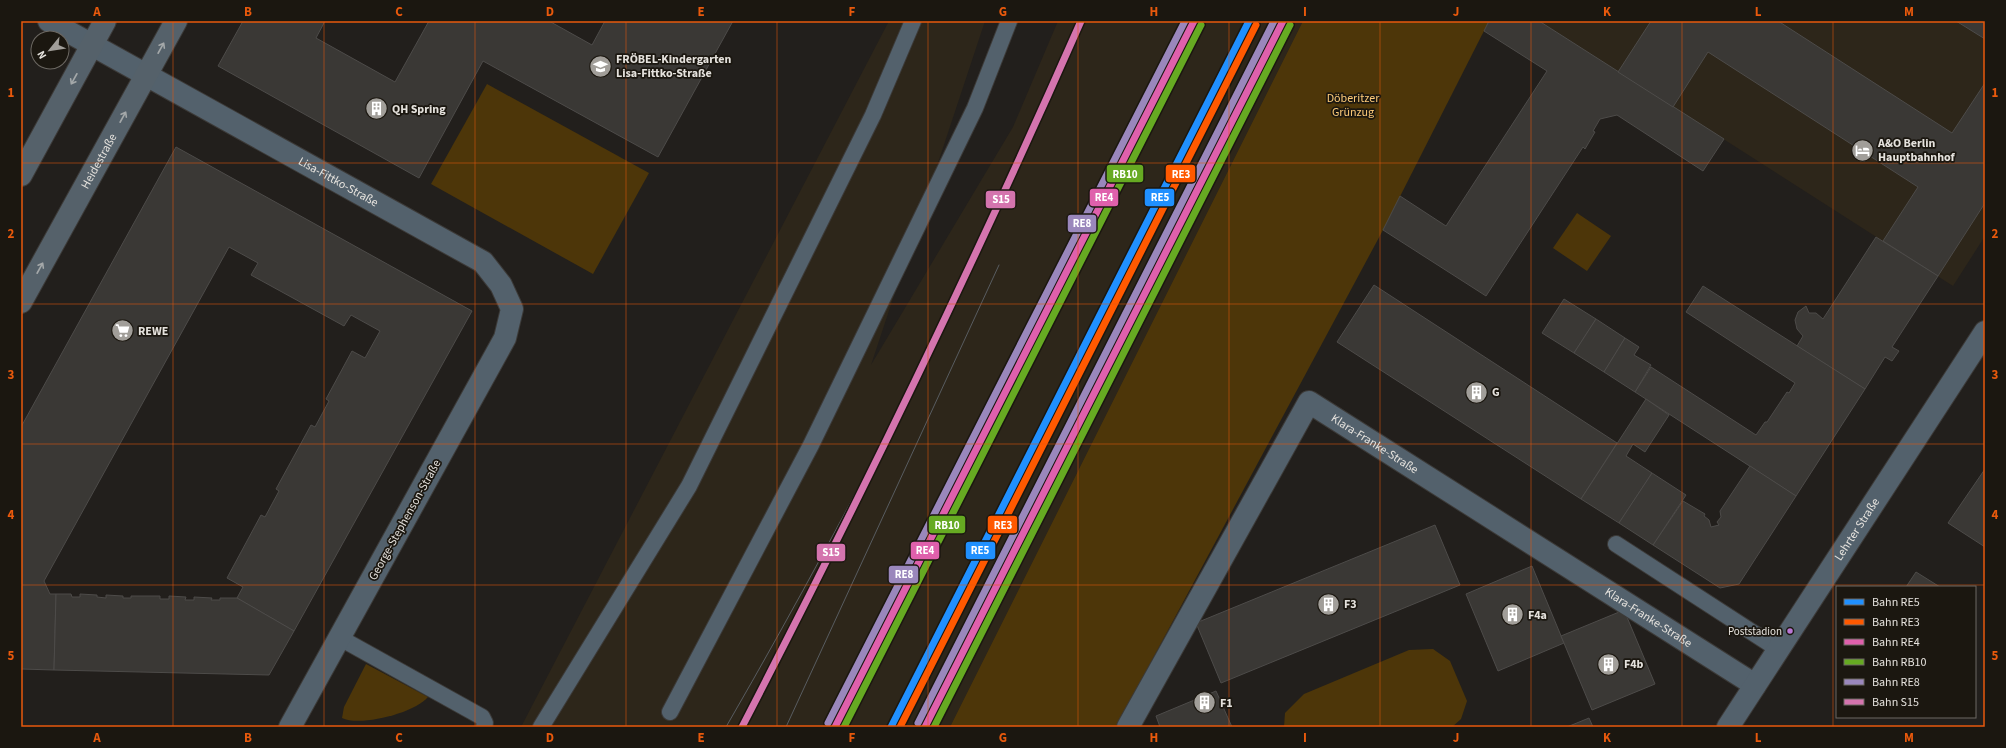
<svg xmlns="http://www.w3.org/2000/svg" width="2006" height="748" viewBox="0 0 2006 748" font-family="'Source Sans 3',sans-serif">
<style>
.built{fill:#2d261a}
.green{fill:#4d3609}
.building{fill:#3a3835;stroke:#4d4b49}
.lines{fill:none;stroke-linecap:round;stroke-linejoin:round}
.lane-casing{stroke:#3c3a38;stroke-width:18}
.street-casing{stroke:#3c3a38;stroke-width:24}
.primary-casing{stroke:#3c3a38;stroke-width:24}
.lane{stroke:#53616c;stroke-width:16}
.street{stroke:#53616c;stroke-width:22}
.primary{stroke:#55616a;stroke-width:22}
.tram{stroke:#585c60;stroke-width:1}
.rail-1-casing{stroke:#1b1710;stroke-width:10}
.rail-2-casing{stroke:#1b1710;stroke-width:10}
.rail-3-casing{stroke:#1b1710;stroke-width:10}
.rail-4-casing{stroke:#1b1710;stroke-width:10}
.rail-5-casing{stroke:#1b1710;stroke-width:10}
.rail-6-casing{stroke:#1b1710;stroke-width:10}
.rail-1{stroke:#2090ff;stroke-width:7}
.rail-2{stroke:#ff5900;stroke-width:7}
.rail-3{stroke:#df60ac;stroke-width:7}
.rail-4{stroke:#6a2;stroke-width:7}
.rail-5{stroke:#9a87bc;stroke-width:7}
.rail-6{stroke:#d474ae;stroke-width:7}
.oneway{stroke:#a4a8a9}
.grid{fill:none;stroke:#e8590c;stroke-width:1;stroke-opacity:0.55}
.bus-dot{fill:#ba77d6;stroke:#1b1710;stroke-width:1.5}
.labels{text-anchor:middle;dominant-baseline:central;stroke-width:3.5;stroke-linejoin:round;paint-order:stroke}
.bus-label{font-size:11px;fill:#e5e2dd;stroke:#1b1710;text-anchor:end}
.poi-label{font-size:12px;font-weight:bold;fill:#e5e2dd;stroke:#1b1710;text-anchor:start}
.park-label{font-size:12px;fill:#fcca78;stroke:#1b1710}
.street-label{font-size:12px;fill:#e5e2dd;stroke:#1b1710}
.line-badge{stroke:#1b1710;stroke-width:1.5}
.badge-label{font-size:11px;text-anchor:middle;font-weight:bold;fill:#fff}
.neatline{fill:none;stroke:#e8590c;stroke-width:1.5}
.grid-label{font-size:13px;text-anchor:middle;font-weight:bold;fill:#e8590c}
</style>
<rect width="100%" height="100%" fill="#221f1c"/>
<g class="built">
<path d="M889 21H985L871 365 1013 127 1058 21H1303L950 727H521Z"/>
<path d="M1539 21H1956L1985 39V236L1953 286Z"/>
</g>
<g class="green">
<path d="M1303 21H1489L1383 230 1116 727H950Z"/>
<path d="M487 84 649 173 593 274 431 184Z"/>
<path d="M1577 213 1611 236 1587 271 1553 248Z"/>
<path d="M1433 649 1450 661 1467 701 1461 719 1452 727H1284L1285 713 1304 694 1409 650Z"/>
<path d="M366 664 428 697C415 713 360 727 342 718L344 707Z"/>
</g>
<g class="building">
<path d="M243 21H325L316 38 395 82 429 21H549L592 45 605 21H733L658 157 483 61 419 178 218 66Z"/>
<path d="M1489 21H1539L1724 139 1703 171 1617 115 1600 119 1593 131 1595 132 1585 149 1583 147 1486 296 1383 230 1400 196 1446 226 1547 71 1484 31Z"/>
<path d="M1651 21H1778L1952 133 1985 83V203L1938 276 1883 241 1918 187 1708 52 1673 107 1618 72Z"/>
<path d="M1956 21H1985V39Z"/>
<path d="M176 147 472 311 294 631 237 598 243 587 227 578 261 515 265 517 279 491 276 489 311 425 315 427 329 401 326 399 352 351 365 358 380 331 351 315 344 326 251 275 258 263 229 247 44 581 50 594H56L54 670 21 669V427Z"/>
<path d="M1876 237 1938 276 1892 347 1899 351 1892 361 1885 357 1865 389 1797 346 1803 336 1797 329 1795 320 1798 312 1806 306 1809 313H1816L1823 319Z"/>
<path d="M1374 285 1617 443 1581 499 1337 342Z"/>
<path d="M1703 286 1865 389 1796 496 1635 392 1651 367 1756 435 1765 422H1767L1787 392 1789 393 1795 383 1686 312Z"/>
<path d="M1564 299 1596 319 1574 353 1542 333Z"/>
<path d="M1596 319 1625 338 1604 372 1574 353Z"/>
<path d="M1625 338 1639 347 1634 355 1651 365 1635 392 1604 372Z"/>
<path d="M1646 399 1669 415 1645 452 1633 444 1626 456 1652 473 1619 523 1581 499Z"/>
<path d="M1750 466 1796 496 1739 584 1720 588 1653 545 1683 501 1705 514 1704 516 1709 520 1711 527 1719 525 1717 522 1721 517 1720 511Z"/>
<path d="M1985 469V547L1948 523Z"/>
<path d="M1652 473 1686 495 1653 545 1619 523Z"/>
<path d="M1435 525 1460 585 1221 683 1196 623Z"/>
<path d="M1532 566 1564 643 1498 671 1466 594Z"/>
<path d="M1916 572 1940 587H1906Z"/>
<path d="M56 594H71L72 597H80V594L97 595V597L106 598V595L123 596V598H131V596H160V599H169V596L186 597 185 600H194V597L212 598 211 600H220V598H237L294 631 269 675 54 670Z"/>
<path d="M1624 610 1655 684 1592 710 1561 636Z"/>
<path d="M1216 691 1232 727H1160L1156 716Z"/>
<path d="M1589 718 1593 727H1567Z"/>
</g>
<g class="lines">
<defs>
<g id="lane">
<path d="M1616 544 1778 649"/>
<path d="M340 638 482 717 485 723 484 727"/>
<path d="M670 712 811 445 975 108 1009 21"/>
<path d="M541 727 689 486 873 115 913 21"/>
</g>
<g id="street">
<path id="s1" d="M49 21 483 262 501 285 512 309 505 338 290 727"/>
<path id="s2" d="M1128 727 1309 402 1755 685"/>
<path id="s3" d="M1728 727 1985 332"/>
</g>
<g id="primary">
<path d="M21 175 105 21"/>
<path id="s4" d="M21 302 176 21"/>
</g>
</defs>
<use href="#lane" class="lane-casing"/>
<use href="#street" class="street-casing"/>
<use href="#primary" class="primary-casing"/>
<use href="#lane" class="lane"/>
<use href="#street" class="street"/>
<use href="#primary" class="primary"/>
<g class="tram">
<path d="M726 727C796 606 862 483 926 358"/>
<path d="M786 727 999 265"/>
</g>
<defs>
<path id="rail-1" d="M891 727 1249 21"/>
<path id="rail-2" d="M900 727 1256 25"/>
<g id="rail-3">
<path d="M835 727 1194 21"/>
<path d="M925 727 1283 21"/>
</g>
<g id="rail-4">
<path d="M844 727 1201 25"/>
<path d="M934 727 1290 25"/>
</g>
<g id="rail-5">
<path d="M828 723 1185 21"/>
<path d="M918 723 1274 21"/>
</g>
<path id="rail-6" d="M742 727C862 495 976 260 1081 21"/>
</defs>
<use href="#rail-1" class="rail-1-casing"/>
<use href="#rail-2" class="rail-2-casing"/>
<use href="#rail-3" class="rail-3-casing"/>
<use href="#rail-4" class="rail-4-casing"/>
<use href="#rail-5" class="rail-5-casing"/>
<use href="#rail-6" class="rail-6-casing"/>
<use href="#rail-1" class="rail-1"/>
<use href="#rail-2" class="rail-2"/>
<use href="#rail-3" class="rail-3"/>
<use href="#rail-4" class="rail-4"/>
<use href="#rail-5" class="rail-5"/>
<use href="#rail-6" class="rail-6"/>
</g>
<defs><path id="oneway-shaft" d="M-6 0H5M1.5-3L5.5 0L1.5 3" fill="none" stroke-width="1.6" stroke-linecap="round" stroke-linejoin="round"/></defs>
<g class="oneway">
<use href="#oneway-shaft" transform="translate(161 48) rotate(-61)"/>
<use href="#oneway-shaft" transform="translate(74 79) rotate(119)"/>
<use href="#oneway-shaft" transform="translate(123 117) rotate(-61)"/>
<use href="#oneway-shaft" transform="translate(40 268) rotate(-61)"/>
</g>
<path class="grid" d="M173 21V727M324 21V727M475 21V727M626 21V727M777 21V727M928 21V727M1078 21V727M1229 21V727M1380 21V727M1531 21V727M1682 21V727M1833 21V727M21 163H1985M21 304H1985M21 444H1985M21 585H1985"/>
<defs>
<symbol id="school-disc" viewBox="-11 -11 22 22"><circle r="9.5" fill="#a19e99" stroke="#1b1710"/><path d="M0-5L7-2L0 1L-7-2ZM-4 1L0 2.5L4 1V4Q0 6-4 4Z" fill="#fff"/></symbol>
<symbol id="building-disc" viewBox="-11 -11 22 22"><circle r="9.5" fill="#a19e99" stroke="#1b1710"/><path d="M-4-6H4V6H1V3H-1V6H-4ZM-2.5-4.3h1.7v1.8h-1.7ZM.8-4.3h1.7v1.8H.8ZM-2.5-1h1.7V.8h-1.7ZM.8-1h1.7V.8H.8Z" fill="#fff"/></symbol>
<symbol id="hotel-disc" viewBox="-11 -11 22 22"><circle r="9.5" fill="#a19e99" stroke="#1b1710"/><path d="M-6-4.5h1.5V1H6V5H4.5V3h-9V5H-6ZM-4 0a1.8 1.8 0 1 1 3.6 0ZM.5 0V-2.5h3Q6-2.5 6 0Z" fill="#fff"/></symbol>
<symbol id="supermarket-disc" viewBox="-11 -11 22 22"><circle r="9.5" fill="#a19e99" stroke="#1b1710"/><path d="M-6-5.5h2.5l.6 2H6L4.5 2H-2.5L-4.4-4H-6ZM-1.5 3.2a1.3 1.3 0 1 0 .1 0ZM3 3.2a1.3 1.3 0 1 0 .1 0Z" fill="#fff"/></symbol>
</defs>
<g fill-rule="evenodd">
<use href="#school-disc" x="588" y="54" width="25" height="25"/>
<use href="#building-disc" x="364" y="96" width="25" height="25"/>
<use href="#hotel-disc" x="1850" y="138" width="25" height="25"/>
<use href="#supermarket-disc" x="110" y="318" width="25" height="25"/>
<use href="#building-disc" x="1464" y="380" width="25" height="25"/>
<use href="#building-disc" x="1316" y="592" width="25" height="25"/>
<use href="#building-disc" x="1500" y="602" width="25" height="25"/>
<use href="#building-disc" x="1596" y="652" width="25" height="25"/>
<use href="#building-disc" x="1192" y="690" width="25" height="25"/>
</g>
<circle class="bus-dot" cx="1790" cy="631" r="3.5"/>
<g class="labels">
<g class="bus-label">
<text x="1782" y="631">Poststadion</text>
</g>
<g class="poi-label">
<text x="616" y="59">FRÖBEL-Kindergarten<tspan x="616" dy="14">Lisa-Fittko-Straße</tspan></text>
<text x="392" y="109">QH Spring</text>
<text x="1878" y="143">A&amp;O Berlin<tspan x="1878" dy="14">Hauptbahnhof</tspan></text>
<text x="138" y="331">REWE</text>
<text x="1492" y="392">G</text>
<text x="1344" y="604">F3</text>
<text x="1528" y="615">F4a</text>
<text x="1624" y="664">F4b</text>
<text x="1220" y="703">F1</text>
</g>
<g class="park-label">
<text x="1353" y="98">Döberitzer<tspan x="1353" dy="14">Grünzug</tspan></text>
</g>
<g class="street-label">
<text stroke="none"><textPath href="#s4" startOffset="161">Heidestraße</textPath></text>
<text stroke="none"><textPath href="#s1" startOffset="331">Lisa-Fittko-Straße</textPath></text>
<text stroke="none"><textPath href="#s2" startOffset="450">Klara-Franke-Straße</textPath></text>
<text transform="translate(405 520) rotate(-61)">George-Stephenson-Straße</text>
<text stroke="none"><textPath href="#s3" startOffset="236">Lehrter Straße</textPath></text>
<text stroke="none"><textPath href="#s2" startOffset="774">Klara-Franke-Straße</textPath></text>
</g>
</g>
<g class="line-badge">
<rect x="1165" y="164" width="31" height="19" rx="4" fill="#ff5900"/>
<rect x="1106" y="164" width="38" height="19" rx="4" fill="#6a2"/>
<rect x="1144" y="188" width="31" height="19" rx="4" fill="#2090ff"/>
<rect x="1089" y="188" width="30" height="19" rx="4" fill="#df60ac"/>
<rect x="985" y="190" width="31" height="19" rx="4" fill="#d474ae"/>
<rect x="1067" y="214" width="30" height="19" rx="4" fill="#9a87bc"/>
<rect x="987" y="515" width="31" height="19" rx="4" fill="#ff5900"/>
<rect x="928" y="515" width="38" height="19" rx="4" fill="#6a2"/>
<rect x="910" y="541" width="30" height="19" rx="4" fill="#df60ac"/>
<rect x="965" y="541" width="31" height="19" rx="4" fill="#2090ff"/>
<rect x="816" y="543" width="30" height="19" rx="4" fill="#d474ae"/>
<rect x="888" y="565" width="31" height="19" rx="4" fill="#9a87bc"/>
</g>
<g class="badge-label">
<text x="1181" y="178">RE3</text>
<text x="1125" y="178">RB10</text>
<text x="1160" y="201">RE5</text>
<text x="1104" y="201">RE4</text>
<text x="1001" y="203">S15</text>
<text x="1082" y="227">RE8</text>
<text x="1003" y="529">RE3</text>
<text x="947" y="529">RB10</text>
<text x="925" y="554">RE4</text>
<text x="980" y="554">RE5</text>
<text x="831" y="556">S15</text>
<text x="904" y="578">RE8</text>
</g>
<rect width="2006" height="748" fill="none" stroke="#1b1710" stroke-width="44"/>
<rect x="1836" y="586" width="140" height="132" fill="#1b1710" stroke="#6c6862"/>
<rect x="1844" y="599" width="20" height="6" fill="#2090ff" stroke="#6c6862"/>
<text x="1872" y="606" font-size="12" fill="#e5e2dd">Bahn RE5</text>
<rect x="1844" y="619" width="20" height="6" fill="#ff5900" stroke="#6c6862"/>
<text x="1872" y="626" font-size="12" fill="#e5e2dd">Bahn RE3</text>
<rect x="1844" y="639" width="20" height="6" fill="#df60ac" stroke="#6c6862"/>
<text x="1872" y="646" font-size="12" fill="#e5e2dd">Bahn RE4</text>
<rect x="1844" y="659" width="20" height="6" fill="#66aa22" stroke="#6c6862"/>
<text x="1872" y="666" font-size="12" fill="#e5e2dd">Bahn RB10</text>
<rect x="1844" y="679" width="20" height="6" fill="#9a87bc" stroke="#6c6862"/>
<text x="1872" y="686" font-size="12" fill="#e5e2dd">Bahn RE8</text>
<rect x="1844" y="699" width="20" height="6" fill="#d474ae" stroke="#6c6862"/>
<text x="1872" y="706" font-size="12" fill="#e5e2dd">Bahn S15</text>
<g transform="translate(50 50) rotate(240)"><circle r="19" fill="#1b1710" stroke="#6c6862"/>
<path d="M0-3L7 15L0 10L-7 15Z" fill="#a19e99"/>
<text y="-6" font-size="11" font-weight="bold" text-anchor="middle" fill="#e5e2dd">N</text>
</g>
<rect x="22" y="22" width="1962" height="704" class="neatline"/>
<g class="grid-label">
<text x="97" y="16">A</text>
<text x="248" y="16">B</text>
<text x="399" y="16">C</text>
<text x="550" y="16">D</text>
<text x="701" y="16">E</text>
<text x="852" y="16">F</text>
<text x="1003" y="16">G</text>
<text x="1154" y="16">H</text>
<text x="1305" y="16">I</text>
<text x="1456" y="16">J</text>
<text x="1607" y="16">K</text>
<text x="1758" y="16">L</text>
<text x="1909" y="16">M</text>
<text x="11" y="97">1</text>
<text x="1995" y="97">1</text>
<text x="11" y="238">2</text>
<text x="1995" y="238">2</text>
<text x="11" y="379">3</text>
<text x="1995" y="379">3</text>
<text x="11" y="519">4</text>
<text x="1995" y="519">4</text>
<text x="11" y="660">5</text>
<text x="1995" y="660">5</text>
<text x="97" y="742">A</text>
<text x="248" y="742">B</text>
<text x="399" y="742">C</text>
<text x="550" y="742">D</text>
<text x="701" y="742">E</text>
<text x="852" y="742">F</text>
<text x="1003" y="742">G</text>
<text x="1154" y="742">H</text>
<text x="1305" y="742">I</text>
<text x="1456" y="742">J</text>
<text x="1607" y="742">K</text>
<text x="1758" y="742">L</text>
<text x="1909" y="742">M</text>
</g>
</svg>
